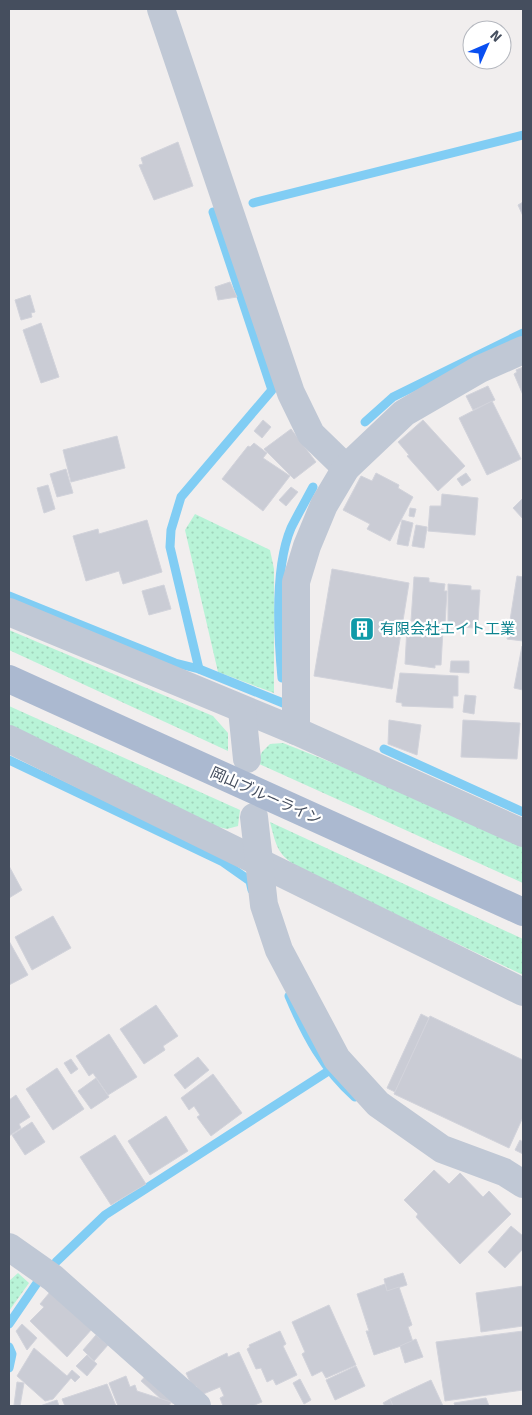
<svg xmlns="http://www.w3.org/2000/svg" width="532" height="1415" viewBox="0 0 532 1415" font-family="Signika,'Noto Sans JP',sans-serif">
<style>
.grass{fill:url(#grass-dots)}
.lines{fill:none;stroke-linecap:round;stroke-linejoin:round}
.stream{stroke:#81cdf4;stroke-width:9}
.building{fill:#caccd5;stroke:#d2d3db}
.minor{stroke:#c0c8d5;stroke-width:28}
.major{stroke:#abb9d0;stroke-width:28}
.labels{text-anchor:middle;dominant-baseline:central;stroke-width:4.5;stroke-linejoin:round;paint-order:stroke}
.culture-label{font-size:15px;fill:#0d838f;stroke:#fff;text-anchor:start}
.street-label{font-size:15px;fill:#454e5e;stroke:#fff}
</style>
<defs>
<pattern id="grass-dots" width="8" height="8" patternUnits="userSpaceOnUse" patternTransform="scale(1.25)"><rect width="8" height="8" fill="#b8f3d7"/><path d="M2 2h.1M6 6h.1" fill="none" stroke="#a0d2bb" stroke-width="1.8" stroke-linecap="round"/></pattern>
</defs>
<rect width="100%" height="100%" fill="#f1eeee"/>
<g class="grass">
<path d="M195 514 270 550 274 569V693L218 672 185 530Z"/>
<path d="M9 630 213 716 228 733V751L9 650Z"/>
<path d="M9 706 240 810 238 826 227 829 210 825 9 726Z"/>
<path d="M283 743 343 767 523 845V883L257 763 262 752 270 744Z"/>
<path d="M270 822 523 939V975L302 870C277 854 277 849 270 822Z"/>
<path d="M18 1273 29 1283 9 1311V1281Z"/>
</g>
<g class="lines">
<g class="stream">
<path d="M253 203 523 135"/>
<path d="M365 422 393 397 523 333"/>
<path d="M9 596 175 663 199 669 283 703"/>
<path d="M199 669 170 547 171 530 181 497 272 390 213 212H216"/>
<path d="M282 678C278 635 274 568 291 528 298 514 306 500 313 487"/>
<path d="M384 749 523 812"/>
<path d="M9 760 223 862 250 881 252 890"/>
<path d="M289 996C305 1034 324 1070 355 1097"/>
<path d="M56 1262 105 1215 330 1070"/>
<path d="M9 1324 37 1283"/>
<path d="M9 1347 12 1354 9 1368"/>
</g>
</g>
<g class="building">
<path d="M178 142 193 186 154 200 139 165 143 164 141 158Z"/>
<path d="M523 202V216L518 205Z"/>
<path d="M230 282 237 297 218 300 215 287Z"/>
<path d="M30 295 35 312 31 313 32 317 21 320 15 300Z"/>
<path d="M41 323 59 377 41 383 23 330Z"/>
<path d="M523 367V395L514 374 517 372 516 370Z"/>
<path d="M488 386 495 400 473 410 466 396Z"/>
<path d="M492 401 521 459 487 475 459 418Z"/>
<path d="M263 420 271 427 262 438 254 431Z"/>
<path d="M423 420 465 466 438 491 407 456 409 455 398 442Z"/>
<path d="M291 429 316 462 294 479 264 449Z"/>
<path d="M117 436 125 468 71 482 63 450Z"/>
<path d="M254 443 267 453 263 458 290 476 263 511 222 479 248 446 250 447Z"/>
<path d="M66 469 73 493 57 497 50 474Z"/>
<path d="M376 473 399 485 398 488 413 497 390 541 367 529 370 524 343 510 361 476 372 481Z"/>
<path d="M466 473 471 480 462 486 457 479Z"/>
<path d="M48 485 55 509 44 513 37 488Z"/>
<path d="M291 487 298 492 286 506 279 500Z"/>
<path d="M442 494 478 498 475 535 428 531 430 506H441Z"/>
<path d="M523 498V519L513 508Z"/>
<path d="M410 508 416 509 414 517 409 516Z"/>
<path d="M147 520 162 572 123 584 119 571 86 581 73 536 98 529 99 534Z"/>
<path d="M402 520 413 523 408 546 397 544Z"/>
<path d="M416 525 427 527 424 548 412 546Z"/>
<path d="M332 569 409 583 392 689 314 676Z"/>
<path d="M517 576 523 577V641L507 639Z"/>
<path d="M414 577 429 578V582L445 584 444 591H447L445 624 411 621Z"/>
<path d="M448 584 471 586V590H480L478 622H475L474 628 448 626Z"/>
<path d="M164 585 171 609 149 615 142 591Z"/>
<path d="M407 627 443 629 441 665H435V668L405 664Z"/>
<path d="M522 646H523V695V690L514 688Z"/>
<path d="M451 661H469V673L450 672Z"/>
<path d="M400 673 458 676V696H453V708L402 706V703L396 702Z"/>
<path d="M465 695 476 696 474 714 463 712Z"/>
<path d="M389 720 421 725 417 755 388 744Z"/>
<path d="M463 720 520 723 517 759 461 757Z"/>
<path d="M9 866 22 890 9 898Z"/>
<path d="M53 916 71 948 32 970 15 937Z"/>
<path d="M9 941 28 975 9 985Z"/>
<path d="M156 1005 178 1036 163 1046 165 1050 144 1064 120 1029Z"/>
<path d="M421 1014 429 1018 395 1092 387 1088Z"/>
<path d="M430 1016 523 1060V1117L509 1148 394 1094Z"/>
<path d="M109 1034 137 1077 108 1095 93 1073 89 1076 76 1056Z"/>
<path d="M198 1057 209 1070 185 1089 174 1075Z"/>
<path d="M71 1059 78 1069 71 1074 64 1063Z"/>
<path d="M57 1068 84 1109 53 1130 26 1089Z"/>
<path d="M213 1074 242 1113 211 1136 197 1117 200 1115 194 1106 189 1110 181 1098Z"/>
<path d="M96 1078 109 1097 91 1109 78 1091Z"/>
<path d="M16 1095 30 1117 19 1124 21 1128 9 1136V1100Z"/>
<path d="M166 1116 188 1151 150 1175 128 1141Z"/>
<path d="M32 1122 45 1142 25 1155 12 1135Z"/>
<path d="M115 1135 146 1184 111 1205 80 1157Z"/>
<path d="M520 1140 523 1142V1154L515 1150Z"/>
<path d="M434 1170 449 1184 460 1173 483 1197 489 1191 511 1214 460 1264 416 1217 418 1214 404 1200Z"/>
<path d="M511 1226 523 1236V1249L505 1268 488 1252Z"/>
<path d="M403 1273 407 1285 387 1291 384 1279Z"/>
<path d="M385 1284 387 1291 399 1287 412 1325 408 1327 413 1342 374 1355 366 1331H369L357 1294Z"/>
<path d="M523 1286V1326L481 1332 476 1293Z"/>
<path d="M50 1292 92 1329 67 1357 30 1321 44 1307 40 1304Z"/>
<path d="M329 1305 356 1365 326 1378 322 1371 312 1376 302 1354 305 1352 292 1322Z"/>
<path d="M22 1324 37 1338 27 1350 16 1331Z"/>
<path d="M280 1331 286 1344 283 1346 297 1375 276 1385 273 1379 267 1382 261 1368 256 1369 247 1349 250 1347 249 1345Z"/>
<path d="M523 1331V1390L445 1401 436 1342Z"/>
<path d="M96 1335 108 1345 94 1361 83 1350Z"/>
<path d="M416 1339 423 1357 405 1363 400 1346Z"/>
<path d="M34 1348 67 1376 72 1370 80 1377 75 1382 71 1378 53 1399 45 1401 17 1376Z"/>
<path d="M239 1352 262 1402 252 1406H223L220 1398 224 1396 220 1387 201 1395 196 1386 193 1388 186 1373 227 1353 228 1357Z"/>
<path d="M87 1355 97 1364 87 1376 76 1366Z"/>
<path d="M356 1366 365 1386 335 1400 326 1380Z"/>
<path d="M148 1373 175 1404 161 1399 141 1381Z"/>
<path d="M126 1376 130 1387 135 1385 137 1391 171 1402 169 1406H118L109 1383Z"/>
<path d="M300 1379 311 1400 304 1404 293 1383Z"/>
<path d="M431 1380 443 1406H393L390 1399Z"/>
<path d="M17 1382 24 1383 20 1406 14 1405Z"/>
<path d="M107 1384 116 1406H65L62 1399Z"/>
<path d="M486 1398 489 1406H455L454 1403Z"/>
<path d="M390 1399 393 1406H385L383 1403Z"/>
<path d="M57 1400 59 1406H40Z"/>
</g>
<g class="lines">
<g class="minor">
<path d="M161 9 291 393 311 434 346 468"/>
<path d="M9 612 296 731 523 833"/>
<path d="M242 710 247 759"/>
<path d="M296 731V582L307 546 324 505 346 468 404 413 480 369 523 350"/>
<path d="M9 739 523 992"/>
<path d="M254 817 264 905 279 950 337 1059 378 1104 442 1149 504 1172 523 1184"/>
<path d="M9 1247 53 1278 197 1406"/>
</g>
<path class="major" d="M9 679 523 912"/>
</g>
<defs>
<symbol id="building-square" viewBox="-11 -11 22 22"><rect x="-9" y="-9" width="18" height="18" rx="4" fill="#0f9aa8" stroke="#fff"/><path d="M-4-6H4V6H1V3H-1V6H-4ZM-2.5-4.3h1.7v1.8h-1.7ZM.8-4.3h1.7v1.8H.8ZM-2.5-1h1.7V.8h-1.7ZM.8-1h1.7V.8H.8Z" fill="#fff"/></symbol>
</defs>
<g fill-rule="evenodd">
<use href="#building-square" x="348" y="615" width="28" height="28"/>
</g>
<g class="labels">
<g class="culture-label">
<text x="380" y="629">有限会社エイト工業</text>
</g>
<g class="street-label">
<text transform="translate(266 796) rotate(24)">岡山ブルーライン</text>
</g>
</g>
<rect width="532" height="1415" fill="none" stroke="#454e5e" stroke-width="20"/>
<g transform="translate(487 45) rotate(45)"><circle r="24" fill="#ffffff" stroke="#b5b8bf"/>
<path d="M0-4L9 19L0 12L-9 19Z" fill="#094ff1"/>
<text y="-8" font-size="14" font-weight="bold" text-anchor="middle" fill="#454e5e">N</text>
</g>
</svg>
